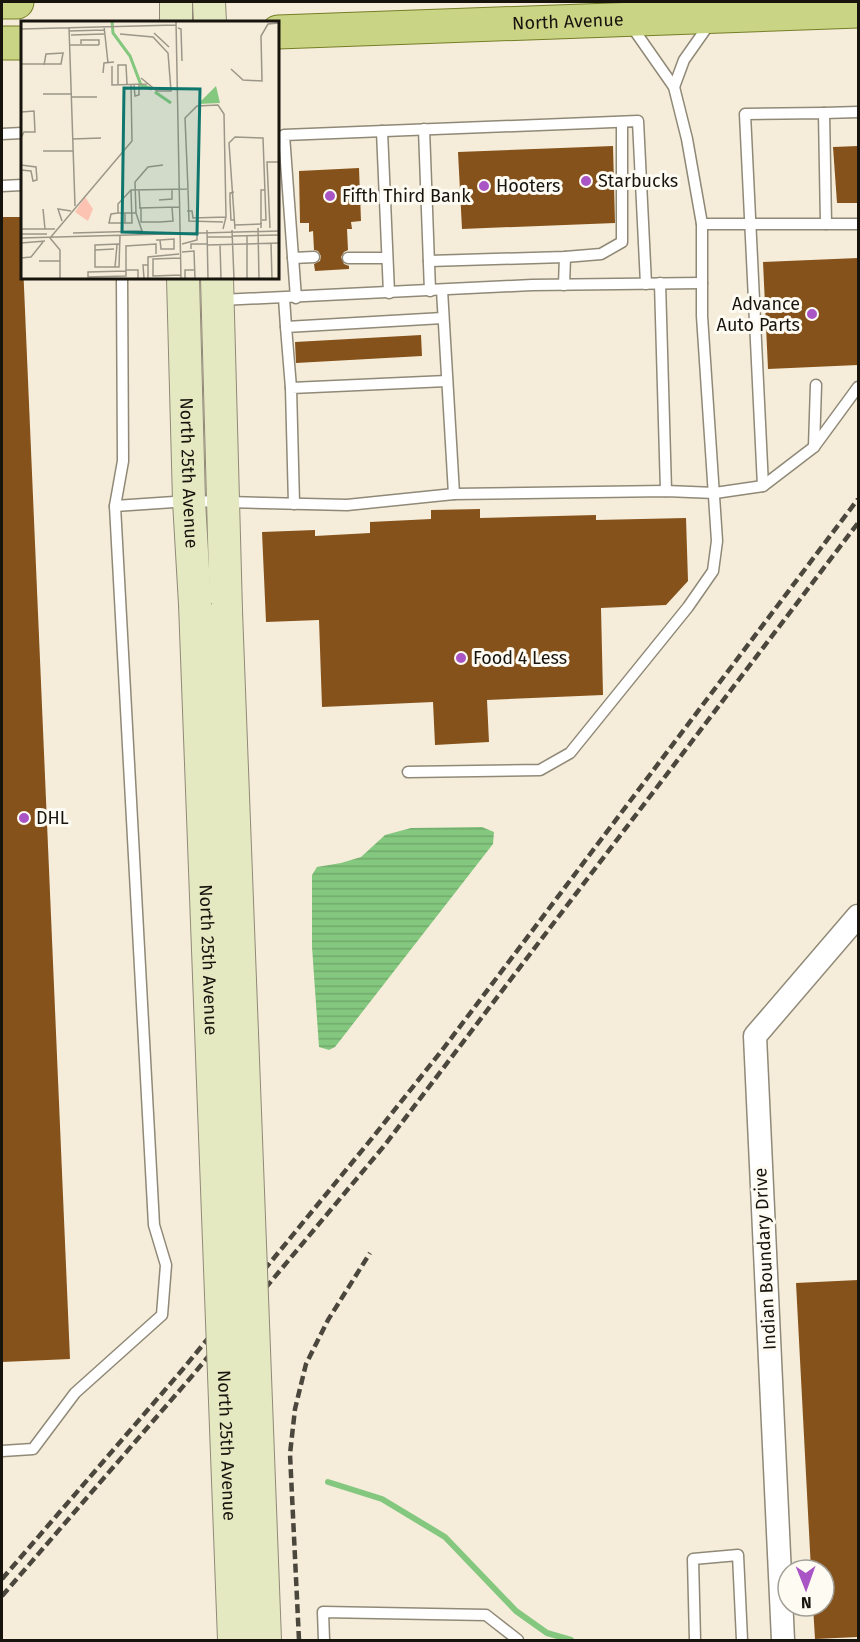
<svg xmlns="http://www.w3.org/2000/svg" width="860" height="1642" viewBox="0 0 860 1642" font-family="'Fira Sans',sans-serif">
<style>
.water{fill:url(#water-rules)}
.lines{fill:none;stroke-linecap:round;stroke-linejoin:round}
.stream{stroke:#84c77e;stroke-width:6}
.building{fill:#86521b}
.lane-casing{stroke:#908977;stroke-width:13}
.street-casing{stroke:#908977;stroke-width:25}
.secondary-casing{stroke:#908977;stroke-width:34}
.primary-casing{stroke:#757e26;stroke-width:35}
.lane{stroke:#fff;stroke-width:10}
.street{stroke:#fff;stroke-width:22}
.secondary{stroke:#e5e9c2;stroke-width:32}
.primary{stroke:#cad485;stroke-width:33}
.rail{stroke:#4b473d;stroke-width:4.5;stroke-dasharray:9 4.5;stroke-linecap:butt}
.secondary-bridge-casing{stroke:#908977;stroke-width:34;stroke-linecap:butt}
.secondary-bridge{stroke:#e5e9c2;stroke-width:32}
.poi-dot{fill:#a955c5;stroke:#fefbf3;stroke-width:2}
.labels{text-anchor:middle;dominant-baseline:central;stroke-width:6;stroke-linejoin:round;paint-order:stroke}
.street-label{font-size:18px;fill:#17140d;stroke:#fefbf3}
.poi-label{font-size:18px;fill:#17140d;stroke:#fefbf3;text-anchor:start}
.inset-river{fill:none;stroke:#84c77e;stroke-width:3}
.inset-road{fill:none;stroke:#9c9688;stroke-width:1.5}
.view{fill:#0f766e;fill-opacity:0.15;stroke:#0f766e;stroke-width:3}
.inset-edge{fill:none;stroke:#17140d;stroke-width:3}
</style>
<defs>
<pattern id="water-rules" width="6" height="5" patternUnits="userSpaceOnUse" patternTransform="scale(1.5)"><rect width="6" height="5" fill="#84c77e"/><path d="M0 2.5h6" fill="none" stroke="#71aa6c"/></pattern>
</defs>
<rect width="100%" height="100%" fill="#f5edda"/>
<path class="water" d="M482 827 494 832 493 844 335 1047 329 1050 319 1047 312 947V875L317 867 341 863 361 857 385 835 411 828Z"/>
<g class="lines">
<path class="stream" d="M328 1482 382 1499 445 1537 516 1611 547 1633 571 1640"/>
</g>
<g class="building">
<path d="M613 146 615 223 462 229 458 152Z"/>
<path d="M858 146V203H837L833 147Z"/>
<path d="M359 168 361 221 351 222 352 229H347L348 250 344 252 341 257 344 264 349 266V269L315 271 314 264 320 261 321 256 318 251 314 250 313 231 309 232V223H300L299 171Z"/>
<path d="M2 217H21L70 1359 2 1362Z"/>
<path d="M858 258V365L768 369 763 262Z"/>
<path d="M421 335 422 356 296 363 295 342Z"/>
<path d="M480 509V518L596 515V520L686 518 688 581 666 605 601 608 603 695 487 700 489 742 435 745 433 702 322 707 319 620 266 622 262 532 315 530V536L370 533V522L431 519V510Z"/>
<path d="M858 1280V1637L815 1639 813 1606H824V1570H811L796 1283Z"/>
</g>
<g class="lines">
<defs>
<g id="lane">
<path d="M674 87 684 60 710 23"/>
<path d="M824 113 858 112"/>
<path d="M424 129 430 291"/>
<path d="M382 131 389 293"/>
<path d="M2 134 22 133"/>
<path d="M2 186 22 185"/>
<path d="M702 224H858"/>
<path d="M293 258 314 257"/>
<path d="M348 258H387"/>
<path d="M429 261 565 257 601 254 622 242V122"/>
<path d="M660 283 666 491"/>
<path d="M564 285 565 257"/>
<path d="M442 290 454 494"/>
<path d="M284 298 286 327"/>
<path d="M296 298 284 135 638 121 646 284"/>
<path d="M221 300 532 285 702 283"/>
<path d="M291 388 286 327 443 318"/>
<path d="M814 447 816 385"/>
<path d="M763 486 745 114 824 113 826 224"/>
<path d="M294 504 291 388 447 381"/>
<path d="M115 506 123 461 122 278"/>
<path d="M408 772 540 770 570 753 688 607 713 571 717 541 702 316V224L687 139 674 87 630 24"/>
<path d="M2 1451 33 1449 75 1393 162 1315 166 1265 154 1225 115 506 189 501 347 505 454 494 666 491 715 493 763 486 814 447 858 387"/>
<path d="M324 1640 323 1612 486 1615 518 1640"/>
<path d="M695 1640 693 1559 738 1555 742 1640"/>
</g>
<path id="street" d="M783 1640 755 1036 858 916"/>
<g id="secondary">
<path d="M176 2V22"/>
<path d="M209 2 210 22"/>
<path id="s1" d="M183 278 189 501 195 604"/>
<path d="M217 278 226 611"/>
</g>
<g id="primary">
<path d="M2 2H17"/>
<path id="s2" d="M278 32 858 11"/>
<path d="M2 43H22"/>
</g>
</defs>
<use href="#lane" class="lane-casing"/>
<use href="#street" class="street-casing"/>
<use href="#secondary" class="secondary-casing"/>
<use href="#primary" class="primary-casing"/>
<use href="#lane" class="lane"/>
<use href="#street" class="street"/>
<use href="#secondary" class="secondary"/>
<use href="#primary" class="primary"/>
<g class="rail">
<path d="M2 1579 183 1369 373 1137 443 1049 858 499"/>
<path d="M2 1596 192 1376 384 1146 858 523"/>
<path d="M299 1640 290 1454 295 1409 306 1364 328 1320 370 1253"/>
</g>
<defs>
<g id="secondary-bridge">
<path id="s3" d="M195 604 234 1640"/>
<path d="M226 611 265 1640"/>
</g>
</defs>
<use href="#secondary-bridge" class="secondary-bridge-casing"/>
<use href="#secondary-bridge" class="secondary-bridge"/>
</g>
<g class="poi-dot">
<circle cx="586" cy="181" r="6"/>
<circle cx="484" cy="186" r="6"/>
<circle cx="330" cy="196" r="6"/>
<circle cx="812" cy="314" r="6"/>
<circle cx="461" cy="658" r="6"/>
<circle cx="24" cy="818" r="6"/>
</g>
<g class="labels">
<g class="street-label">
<text stroke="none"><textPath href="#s2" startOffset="290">North Avenue</textPath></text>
<text stroke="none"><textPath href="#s1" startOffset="195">North 25th Avenue</textPath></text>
<text stroke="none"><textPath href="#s3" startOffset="356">North 25th Avenue</textPath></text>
<text transform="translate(765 1259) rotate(-93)">Indian Boundary Drive</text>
<text stroke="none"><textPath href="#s3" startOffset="842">North 25th Avenue</textPath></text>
</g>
<g class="poi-label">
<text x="598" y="181">Starbucks</text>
<text x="496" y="186">Hooters</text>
<text x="342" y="196">Fifth Third Bank</text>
<text x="800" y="304" text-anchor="end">Advance<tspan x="800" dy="21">Auto Parts</tspan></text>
<text x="473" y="658">Food 4 Less</text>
<text x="36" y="818">DHL</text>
</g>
</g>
<g transform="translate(21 21)">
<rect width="258" height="258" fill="#f5edda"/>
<path d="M64 176 72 188 67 200 54 191Z" fill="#fcc3b3"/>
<path d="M195 65 199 82 177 83Z" fill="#84c77e"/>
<path class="inset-river" d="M91 0 92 12 109 35 120 64 131 68M134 71 150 82"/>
<path class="inset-road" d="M155 0 160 258M83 5 87 42M48 6 54 185M157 7 160 8 161 40M0 8 155 4M48 10 83 9M133 12 148 26M99 13 132 16 147 32 150 70H136L120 57M50 14 83 13M60 23V19H78V24M48 24H78M0 43H40L42 32M23 44 25 33 43 32M91 45V64L126 63M210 48 222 59 241 60 240 15 247 3 258 2M82 52 83 42 93 41M97 63V44H105L106 63M113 64 114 75 118 74V64M22 73H50M50 76H76M0 91 13 90 14 111H3L0 117M51 118 80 117M22 130H52M0 144 15 146 16 159 12 160 10 150 0 149M167 168 168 200 202 201M118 169 119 187M213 171 209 172V179L210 199H214M138 179 151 178V168M118 187 158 186M120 187V201H139L152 200 151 186M22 188 24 208M166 190H171L172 197 205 196M97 192 90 193 88 202H104M104 192V202H111L110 169M115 192H97V183L110 169 167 168 164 97 176 85 197 84 203 93 205 196 202 208M41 200 37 188 50 190M214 204 241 203M237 207 238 258M240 207V169H244M249 207 246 141H258M0 208H34M214 208 208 122 214 116 242 117 245 199H241M186 209 187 258M211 209 213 258M121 210 115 192 114 161 127 146 142 144M52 212 122 210M0 213H26M212 215 258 214M186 216H212M0 217 258 210M135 219H139L153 218V228H140L139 219M0 222 24 220M250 222 251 258M98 223 74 224V246H98L99 215M161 223 176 219V213M199 223 200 258M186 224 258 222M170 228V223H186M74 229 93 228M161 231 173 230 174 258M0 237 10 236 22 221M159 237 132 238V255L160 254M18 240H39M94 246 96 224M105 249H117V258M105 250 67 251V256L105 255V225L135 223V233M123 257 122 244H127M127 257V236L158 233M39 258V229L29 217 111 120 110 64M164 258V249H174M226 258V215"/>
<path class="view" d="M103 67 179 68 176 213 101 211Z"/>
<rect width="258" height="258" class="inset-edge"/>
</g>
<rect width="860" height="1642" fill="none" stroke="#17140d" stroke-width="6"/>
<g transform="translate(806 1588) rotate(179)"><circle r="28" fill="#fefbf3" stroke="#a29f97" stroke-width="1.5"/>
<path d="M0-4.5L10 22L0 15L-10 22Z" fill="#a955c5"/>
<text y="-9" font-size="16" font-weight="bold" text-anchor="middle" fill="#17140d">N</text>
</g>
</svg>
